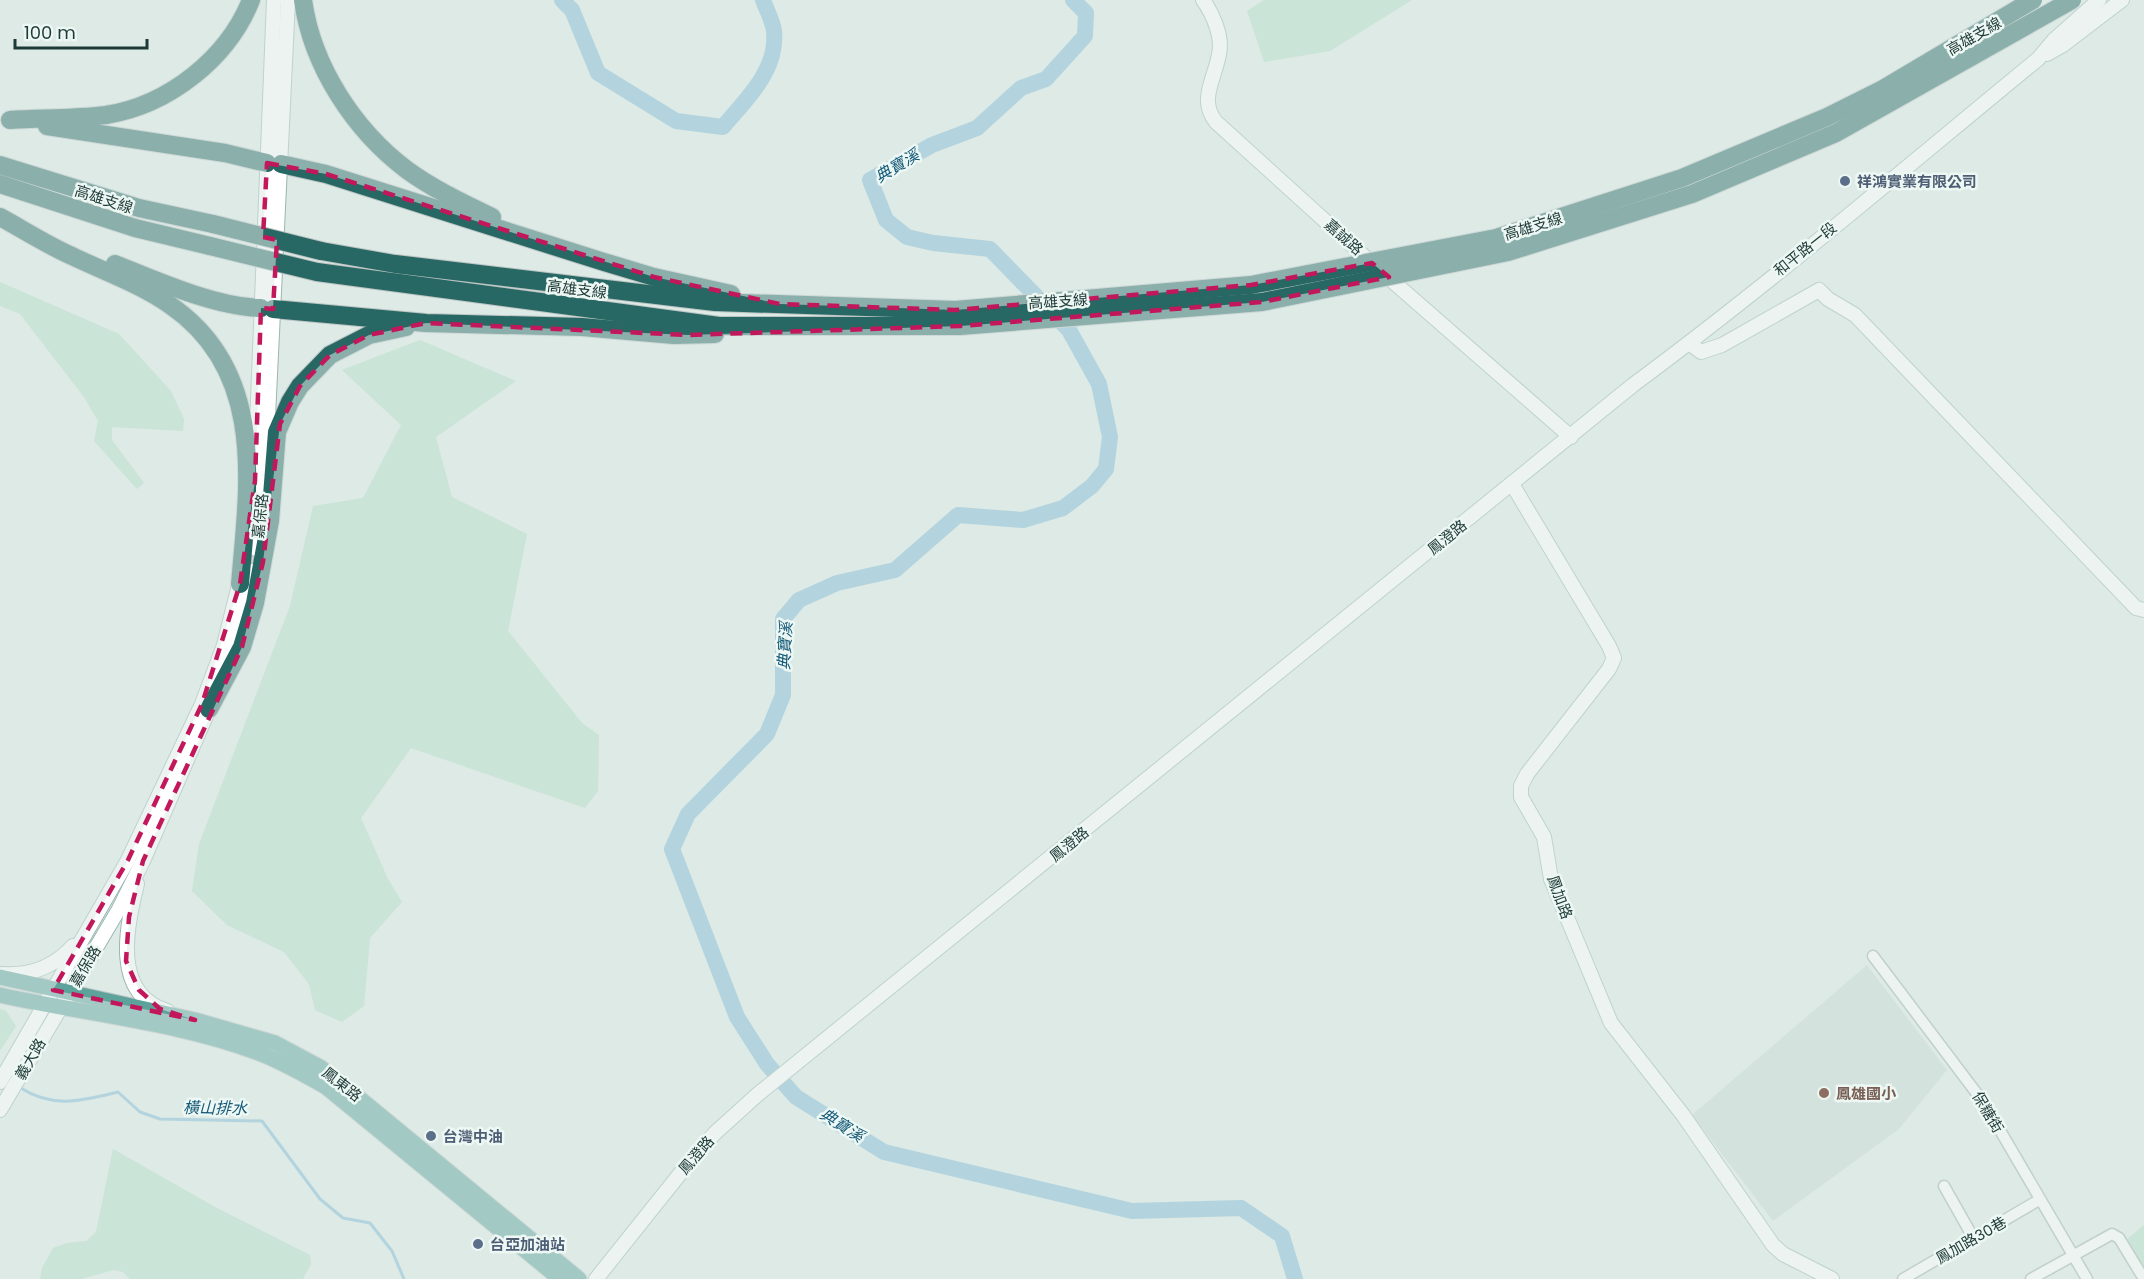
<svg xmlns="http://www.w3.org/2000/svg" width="2144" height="1279" viewBox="0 0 2144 1279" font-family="Poppins,'Noto Sans TC',sans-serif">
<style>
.built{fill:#cbdad5}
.green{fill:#b3ddc5}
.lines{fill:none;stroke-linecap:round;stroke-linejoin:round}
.stream{stroke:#80bbd4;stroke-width:3}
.river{stroke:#80bbd4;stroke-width:16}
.street-casing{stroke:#a0b2ae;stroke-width:13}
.secondary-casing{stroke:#9bb7b1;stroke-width:16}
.primary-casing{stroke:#bcc4c3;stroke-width:17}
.highway-casing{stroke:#bcc4c3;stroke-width:20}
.street{stroke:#fff;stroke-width:10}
.secondary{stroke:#fff;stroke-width:14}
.primary{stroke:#5ea39b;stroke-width:15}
.highway{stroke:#286864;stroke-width:18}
.highway-bridge-casing{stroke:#bcc4c3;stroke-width:20;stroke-linecap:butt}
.highway-bridge{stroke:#286864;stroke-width:18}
.marked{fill:none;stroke:#c2185b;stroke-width:4.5;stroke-dasharray:12 8;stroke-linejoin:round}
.service-dot{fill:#5c6f8a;stroke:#edf7f3;stroke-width:2}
.education-dot{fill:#8d6e63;stroke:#edf7f3;stroke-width:2}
.labels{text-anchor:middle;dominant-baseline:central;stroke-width:5;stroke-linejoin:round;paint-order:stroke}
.street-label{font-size:15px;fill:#1e3a37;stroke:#edf7f3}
.service-label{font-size:15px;font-weight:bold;fill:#4e5e75;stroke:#edf7f3;text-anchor:start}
.education-label{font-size:15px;font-weight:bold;fill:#785e54;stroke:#edf7f3;text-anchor:start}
.water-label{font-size:16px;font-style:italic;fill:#155a79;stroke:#edf7f3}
</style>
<rect width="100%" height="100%" fill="#ddeae6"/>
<path class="built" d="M1867 965 1947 1070 1899 1129 1773 1221 1692 1115Z"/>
<g class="green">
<path d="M1264 0H1412L1330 51 1264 62 1247 11Z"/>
<path d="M0 282 119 334 171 391 184 419 183 431 112 427V440L144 483 137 489 94 441 98 421 84 397 20 314 0 306Z"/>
<path d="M420 340 516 381 436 437 452 497 527 534 508 631 582 723 599 735 598 791 585 808 411 748 361 818 388 879 402 902 370 938 364 1006 342 1022 315 1010 309 984 284 952 227 925 192 891 199 844 290 606 313 506 363 498 401 425 342 370Z"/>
<path d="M0 1009 6 1011 16 1026 0 1051Z"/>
<path d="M113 1149 215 1207 310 1255 311 1264 303 1279H130L123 1272 113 1270 82 1279H40L42 1268 53 1248 67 1243 86 1241 96 1232Z"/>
<path d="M2144 1225V1272L2125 1241Z"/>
</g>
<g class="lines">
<path class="stream" d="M19 1087C53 1109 81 1101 118 1092L140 1112 160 1119 262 1121 320 1199 343 1218 370 1223 392 1251 404 1279"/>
<g class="river">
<path d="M562 0 572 10 598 73 676 121 723 127C746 99 778 71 774 31 773 21 766 9 763 0"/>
<path d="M1073 0 1086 13 1085 36 1046 79 1021 88 977 128 932 145 870 180 886 220 907 237 933 243 990 249 1069 330 1099 384 1110 437 1106 469 1092 486 1063 508 1023 520 958 515 895 570 837 583 799 600 783 619V695L767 734 688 814 672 849 737 1017 767 1064 796 1097 884 1152 1132 1211 1241 1208 1282 1236 1295 1279"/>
</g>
<defs>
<g id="street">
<path d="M1873 956 1984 1103 2087 1279"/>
<path d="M1944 1186 1974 1239"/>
<path d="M1903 1279 2039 1200"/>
<path d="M2031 1279 2112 1234 2119 1238 2144 1279"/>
</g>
<g id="secondary">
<path d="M1203 0C1213 14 1223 37 1219 54 1215 79 1198 100 1216 122L1366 258 1571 437"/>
<path d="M2047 54 2063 45 2122 0"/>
<path d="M1689 343 1701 352 1722 345 1819 290 1828 299 1855 315 2136 608 2144 610"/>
<path d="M255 475 274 0"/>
<path d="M1512 484 1609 646 1614 658 1609 669 1527 774 1521 786V797L1544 837 1551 879 1611 1023 1683 1115 1773 1245 1783 1254 1832 1279"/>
<path d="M256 549 267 437 288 0"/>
<path d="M227 662 253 571"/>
<path d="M137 884C127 926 111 994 167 1011"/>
<path d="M2 974C30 976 54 967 73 946"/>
<path d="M0 1082 128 860 202 704 224 645 241 577"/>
<path d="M0 1110 119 909 143 861 213 700"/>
<path d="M596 1279 691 1160 715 1133 757 1095 1633 385C1772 282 1904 169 2038 59L2054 40 2099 0"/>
</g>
<g id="primary">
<path d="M0 977 195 1020 275 1043 320 1067 341 1083 579 1279"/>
<path d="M0 995C85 1014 175 1022 256 1052 281 1061 303 1074 326 1087L560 1279"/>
</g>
<g id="highway">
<path d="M303 0C312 66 354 130 407 170 433 189 463 203 492 217"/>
<path d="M10 120C41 118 75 119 106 115 169 105 228 58 251 0"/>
<path d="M47 126 225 153 267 163"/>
<path d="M281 164 326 174 604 262 654 277 731 294"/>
<path d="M0 165 139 208 213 224"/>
<path d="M0 184 135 228 210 246"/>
<path d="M0 217C24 230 47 245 72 256 105 272 140 284 170 305 266 371 249 482 240 584"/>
<path d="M321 251 395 264 715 302 955 310"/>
<path d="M115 264C157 281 216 307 261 308"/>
<path d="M317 272 719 326H960"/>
<path d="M273 309 426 323 582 327 674 335 715 334"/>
<path d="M209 709 242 647 255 603 270 521 277 432 290 402 300 386 330 355 369 335 406 327"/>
</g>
</defs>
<use href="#street" class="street-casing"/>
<use href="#secondary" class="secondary-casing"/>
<use href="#primary" class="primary-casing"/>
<use href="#highway" class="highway-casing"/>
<use href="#street" class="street"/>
<use href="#secondary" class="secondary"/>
<use href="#primary" class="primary"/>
<use href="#highway" class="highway"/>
<defs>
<g id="highway-bridge">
<path d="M213 224 321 251"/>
<path d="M210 246 317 272"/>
<path d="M955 310 1251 285 1496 238 1682 178 1827 117 1883 89 2033 0"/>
<path d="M960 326 1262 302 1508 252 1692 194 1836 133 2072 0"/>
</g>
</defs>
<use href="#highway-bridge" class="highway-bridge-casing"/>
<use href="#highway-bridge" class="highway-bridge"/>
</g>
<path d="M0 0H2144V1279H0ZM267 163 326 174 654 277 780 304 955 310 1251 285 1372 263 1389 277 1262 302 960 326 688 335 426 323 369 335 330 355 300 386 280 424 263 562 242 647 143 861 129 917 126 961 139 990 160 1009 195 1020 53 990 128 860 202 704 240 584 255 481 261 308 273 309 277 240 263 237Z" fill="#ddeae6" fill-opacity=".55" fill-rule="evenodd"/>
<path class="marked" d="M267 163 326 174 654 277 780 304 955 310 1251 285 1372 263 1389 277 1262 302 960 326 688 335 426 323 369 335 330 355 300 386 280 424 263 562 242 647 143 861 129 917 126 961 139 990 160 1009 195 1020 53 990 128 860 202 704 240 584 255 481 261 308 273 309 277 240 263 237Z"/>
<g class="service-dot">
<circle cx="1845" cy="181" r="6"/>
<circle cx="431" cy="1136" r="6"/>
<circle cx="478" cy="1244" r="6"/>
</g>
<circle class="education-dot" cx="1824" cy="1093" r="6"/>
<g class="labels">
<g class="street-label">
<text transform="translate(1974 36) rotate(-30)">高雄支線</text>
<text transform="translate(104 199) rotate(18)">高雄支線</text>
<text transform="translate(1533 226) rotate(-17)">高雄支線</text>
<text transform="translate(1344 237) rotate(42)">嘉誠路</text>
<text transform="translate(1805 249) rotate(-39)">和平路一段</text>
<text transform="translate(577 289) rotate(7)">高雄支線</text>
<text transform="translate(1058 301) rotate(-4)">高雄支線</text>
<text transform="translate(260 516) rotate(-84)">嘉保路</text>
<text transform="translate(1447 537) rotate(-39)">鳳澄路</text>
<text transform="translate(1069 844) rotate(-39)">鳳澄路</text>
<text transform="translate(1560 897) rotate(70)">鳳加路</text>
<text transform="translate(85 966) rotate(-59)">嘉保路</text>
<text transform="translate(30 1059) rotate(-60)">義大路</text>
<text transform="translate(342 1084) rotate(38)">鳳東路</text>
<text transform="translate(1988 1112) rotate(59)">保糖街</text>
<text transform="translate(696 1155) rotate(-49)">鳳澄路</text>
<text transform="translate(1971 1240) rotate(-30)">鳳加路30巷</text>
</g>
<g class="service-label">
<text x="1857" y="181">祥鴻實業有限公司</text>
<text x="443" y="1136">台灣中油</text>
<text x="490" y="1244">台亞加油站</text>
</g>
<g class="education-label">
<text x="1836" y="1093">鳳雄國小</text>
</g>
<g class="water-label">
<text transform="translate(897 166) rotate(-31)">典寶溪</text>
<text transform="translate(785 646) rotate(-87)">典寶溪</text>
<text transform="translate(215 1108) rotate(1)">橫山排水</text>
<text transform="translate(842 1125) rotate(32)">典寶溪</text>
</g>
</g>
<path d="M15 39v9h132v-9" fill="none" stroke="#1e3a37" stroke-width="3"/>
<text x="24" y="39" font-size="18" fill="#1e3a37" stroke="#edf7f3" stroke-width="4.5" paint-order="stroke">100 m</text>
</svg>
